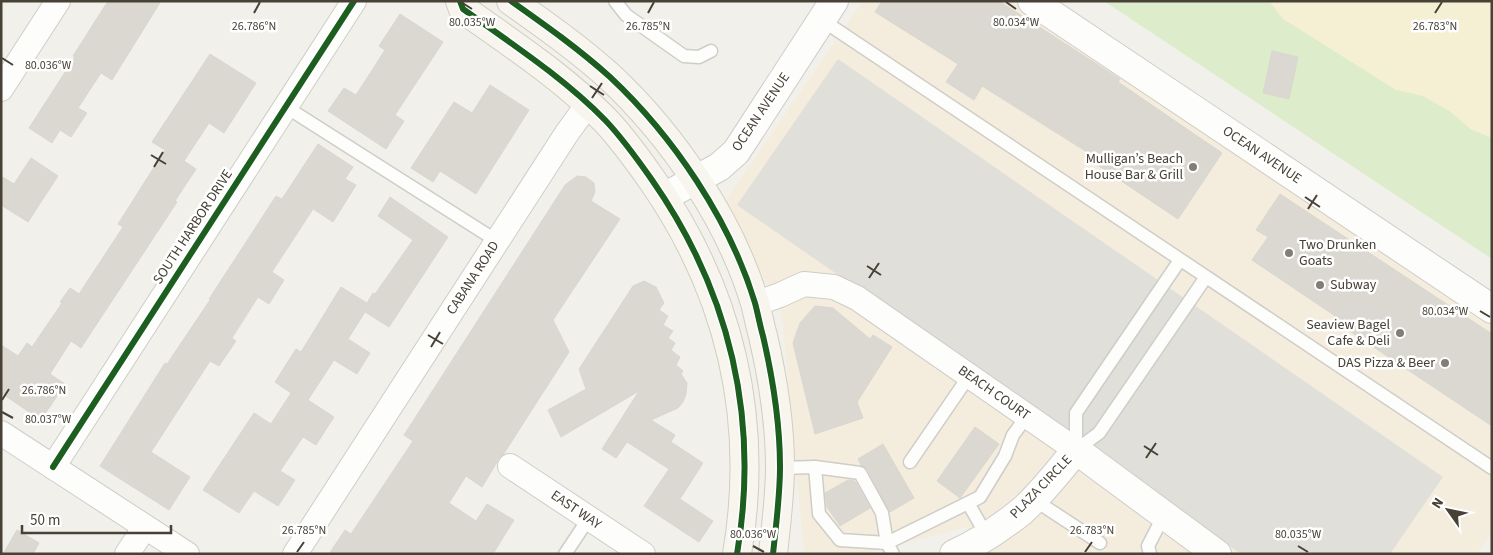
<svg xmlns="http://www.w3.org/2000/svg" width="1493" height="555" viewBox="0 0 1493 555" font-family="'Source Sans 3',sans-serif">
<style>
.commercial{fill:#f4ecdd}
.green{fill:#ddecca}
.sand{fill:#f5efd4}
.parking{fill:#e0dfda}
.building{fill:#dbd8d2;stroke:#d9d7d0}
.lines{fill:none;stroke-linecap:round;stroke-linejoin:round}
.service-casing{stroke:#cfcdc8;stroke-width:15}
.minor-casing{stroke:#cfcdc8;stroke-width:26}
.tertiary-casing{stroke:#cfcdc8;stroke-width:30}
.secondary-casing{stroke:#d1cdc1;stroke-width:30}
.service{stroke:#fdfdfc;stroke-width:12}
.minor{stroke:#fdfdfc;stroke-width:24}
.tertiary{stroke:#fdfdfc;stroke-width:28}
.secondary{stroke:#f7f5ee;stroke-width:28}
.cycleway-casing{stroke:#fff;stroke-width:9}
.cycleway{stroke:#1b5e20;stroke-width:6}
.ticks{fill:none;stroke:#474136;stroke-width:2}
.poi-dot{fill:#827e75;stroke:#fff;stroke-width:2}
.labels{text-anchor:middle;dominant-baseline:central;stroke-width:5;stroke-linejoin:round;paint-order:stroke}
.street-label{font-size:14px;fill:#474136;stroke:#fff}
.poi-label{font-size:14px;fill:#474136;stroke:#fff;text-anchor:end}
.ticks-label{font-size:12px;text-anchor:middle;fill:#474136;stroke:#fff;stroke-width:5;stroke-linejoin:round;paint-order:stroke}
</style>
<rect width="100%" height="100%" fill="#f1f0ea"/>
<path class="commercial" d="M863 1H1010L1492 320V531L1477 554H989L966 527 863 554 804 552 782 314 757 265 726 200Z"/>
<path class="green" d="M1104 1H1492V259Z"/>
<path class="sand" d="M1269 1H1492V138L1470 129 1451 112 1423 96 1396 90 1283 19Z"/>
<path class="parking" d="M838 59 1443 477 1390 554H1241L737 205Z"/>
<g class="building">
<path d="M108 1H161L112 80 101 73 78 108 87 113 71 137 60 130 52 143 29 128 75 57 73 56Z"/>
<path d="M882 1H999L1120 79 1118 82 1222 153 1178 219 1084 156 1087 152 982 86 974 100 946 82 958 64 875 12Z"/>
<path d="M400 14 443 42 395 115 404 121 386 149 328 111 344 88 356 95 385 50 379 46Z"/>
<path d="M1272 51 1298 57 1289 99 1263 93Z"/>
<path d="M210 54 256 83 224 133 209 123 184 161 196 169 175 201 177 202 81 348 71 341 50 374 65 384 41 420 1 393V345L18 356 27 343 32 347 62 303 60 302 70 288 79 294 123 227 118 224 165 150 152 142Z"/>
<path d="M490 85 529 110 476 194 440 171 433 182 411 168 454 102 472 113Z"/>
<path d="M318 144 353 167 345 179 356 185 333 222 313 209 272 272 284 280 269 304 258 297 232 338 236 341 219 366 210 361 151 452 190 477 169 510 100 466 165 363 167 364 210 300 209 299 276 196 282 199Z"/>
<path d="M31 158 58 176 28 222 1 205V176L14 184Z"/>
<path d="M577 176 586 177 594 183 595 192 591 201 620 219 553 320 569 352 503 455 498 459 496 464 482 487 466 476 449 503 476 521 487 504 514 520 493 554H329L345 530 351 534 413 441 404 435 565 185Z"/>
<path d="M1280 194 1492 334V426L1348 330 1350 326 1252 260 1268 237 1256 230Z"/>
<path d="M390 197 448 237 389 327 365 312 348 339 370 353 357 374 334 360 308 400 334 417 316 445 303 437 280 471 295 480 278 506 254 491 239 513 203 490 254 413 271 424 291 393 275 382 296 349 301 352 341 287 367 303 373 293 375 294 413 240 378 216Z"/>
<path d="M644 281 656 287 664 303 659 310 668 316 663 325 673 331 668 338 675 343 671 350 680 357 676 365 683 371 681 374 687 383 686 394 683 402 678 408 651 420 675 435 671 442 703 463 680 499 713 521 699 542 644 506 669 469 627 442 616 458 602 449 639 391 561 437 548 410 586 389 579 369 633 286Z"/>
<path d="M815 306 833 308 870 339 873 335 892 347 857 402 863 418 815 434 793 343 800 323Z"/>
<path d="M975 427 999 444 960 498 937 481Z"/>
<path d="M883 444 914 498 890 512 867 469 861 465 858 459Z"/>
<path d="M848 480 855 481 870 508 840 526 827 507 825 493Z"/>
<path d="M17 530 39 543 33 554H3Z"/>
</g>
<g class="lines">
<defs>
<g id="service">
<path d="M615 1 626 15 684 56 699 57 711 51"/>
<path d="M822 20 1492 468"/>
<path d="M286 107 497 241"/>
<path d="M1076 450V413L1180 260"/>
<path d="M1076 450 1099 433 1206 277"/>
<path d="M910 462 969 376"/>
<path d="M815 467 819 514 840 540 887 543 980 497 1005 456 1013 435 1027 416"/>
<path d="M780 468 815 467 860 473 882 513 887 543 893 554"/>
<path d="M1033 499 1100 543"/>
<path d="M968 503 987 536"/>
<path d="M565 554 589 518"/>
<path d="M1150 554 1148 546 1164 515"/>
</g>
<g id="minor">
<path d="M1 89 58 1"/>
<path d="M755 304 780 295 804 284 834 287 857 298 1076 450"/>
<path d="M1 433 187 554"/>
<path d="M510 466 643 554"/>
<path d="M53 467 354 1"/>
<path d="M127 554 145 527"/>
<path d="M295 554 567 133 588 104"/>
</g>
<g id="tertiary">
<path d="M1032 1 1492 309"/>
<path d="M664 197 719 167 736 152 834 1"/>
<path d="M954 554C978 543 1001 528 1022 511 1042 493 1059 471 1076 450L1217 554"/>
</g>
<g id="secondary">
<path d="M460 1 463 9C512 44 564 78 606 121 623 139 638 160 652 180 730 292 760 419 737 554"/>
<path d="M511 1C545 25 579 49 610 77 673 136 730 220 755 303 758 314 760 326 763 336 773 379 780 423 780 467 780 496 776 525 773 554"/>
</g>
</defs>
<use href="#service" class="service-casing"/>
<use href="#minor" class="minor-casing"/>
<use href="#tertiary" class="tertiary-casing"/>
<use href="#secondary" class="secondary-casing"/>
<use href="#service" class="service"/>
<use href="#minor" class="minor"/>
<use href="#tertiary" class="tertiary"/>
<use href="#secondary" class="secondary"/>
<defs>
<g id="cycleway">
<path d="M460 1 463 9C512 44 564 78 606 121 623 139 638 160 652 180 730 292 760 419 737 554"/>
<path d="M511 1C545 25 579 49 610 77 673 136 730 220 755 303 758 314 760 326 763 336 773 379 780 423 780 467 780 496 776 525 773 554"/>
<path d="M53 467 354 1"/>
</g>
</defs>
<use href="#cycleway" class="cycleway-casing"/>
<use href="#cycleway" class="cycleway"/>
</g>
<path class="ticks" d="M461 2 472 9M1006 2 1016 9M254 13 260 2M648 13 654 2M1435 13 1442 2M2 58 13 65M590 86 604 95M592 98 602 83M151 155 166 164M154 167 163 152M1305 197 1320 207M1308 209 1317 195M867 266 881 275M869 278 879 263M1480 311 1490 317M428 335 443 344M431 347 440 332M2 400 9 389M2 412 13 418M1144 446 1158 455M1146 458 1156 443M753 546 764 552M1298 546 1308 552M297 552 304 542M1085 552 1092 542"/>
<g class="poi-dot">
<circle cx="1193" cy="167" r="5"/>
<circle cx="1289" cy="253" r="5"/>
<circle cx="1320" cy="285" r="5"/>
<circle cx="1400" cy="333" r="5"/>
<circle cx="1445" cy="363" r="5"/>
</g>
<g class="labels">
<g class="street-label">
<text transform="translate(761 112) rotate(-56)">OCEAN AVENUE</text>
<text transform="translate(1262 155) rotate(34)">OCEAN AVENUE</text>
<text transform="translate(193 227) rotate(-57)">SOUTH HARBOR DRIVE</text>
<text transform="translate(473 278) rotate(-57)">CABANA ROAD</text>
<text transform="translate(994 393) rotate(35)">BEACH COURT</text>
<text transform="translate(1041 487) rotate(-46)">PLAZA CIRCLE</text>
<text transform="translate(576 510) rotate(34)">EAST WAY</text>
</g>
<g class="poi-label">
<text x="1183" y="159">Mulligan’s Beach<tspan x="1183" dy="16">House Bar &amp; Grill</tspan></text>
<text x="1299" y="245" text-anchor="start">Two Drunken<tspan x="1299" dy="16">Goats</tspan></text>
<text x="1330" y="285" text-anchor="start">Subway</text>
<text x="1390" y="325">Seaview Bagel<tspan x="1390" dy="16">Cafe &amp; Deli</tspan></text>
<text x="1435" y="363">DAS Pizza &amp; Beer</text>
</g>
</g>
<g class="ticks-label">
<text x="472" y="26">80.035°W</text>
<text x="1016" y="26">80.034°W</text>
<text x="254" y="30">26.786°N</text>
<text x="648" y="30">26.785°N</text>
<text x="1435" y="30">26.783°N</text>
<text x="48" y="69">80.036°W</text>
<text x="1445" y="315">80.034°W</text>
<text x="44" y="394">26.786°N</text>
<text x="48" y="423">80.037°W</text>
<text x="304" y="534">26.785°N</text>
<text x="1092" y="534">26.783°N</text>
<text x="1298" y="538">80.035°W</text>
<text x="753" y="538">80.036°W</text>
</g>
<rect width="1493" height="555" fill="none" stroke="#474136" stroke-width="5"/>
<g transform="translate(1448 510) rotate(303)" stroke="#ffffff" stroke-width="4" paint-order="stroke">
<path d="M0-4L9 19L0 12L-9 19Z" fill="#474136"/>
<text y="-8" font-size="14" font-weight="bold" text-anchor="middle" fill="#474136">N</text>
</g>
<path d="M22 525v8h149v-8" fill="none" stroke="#474136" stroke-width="2.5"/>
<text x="30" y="525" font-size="15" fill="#474136" stroke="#ffffff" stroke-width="4" paint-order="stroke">50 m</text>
</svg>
